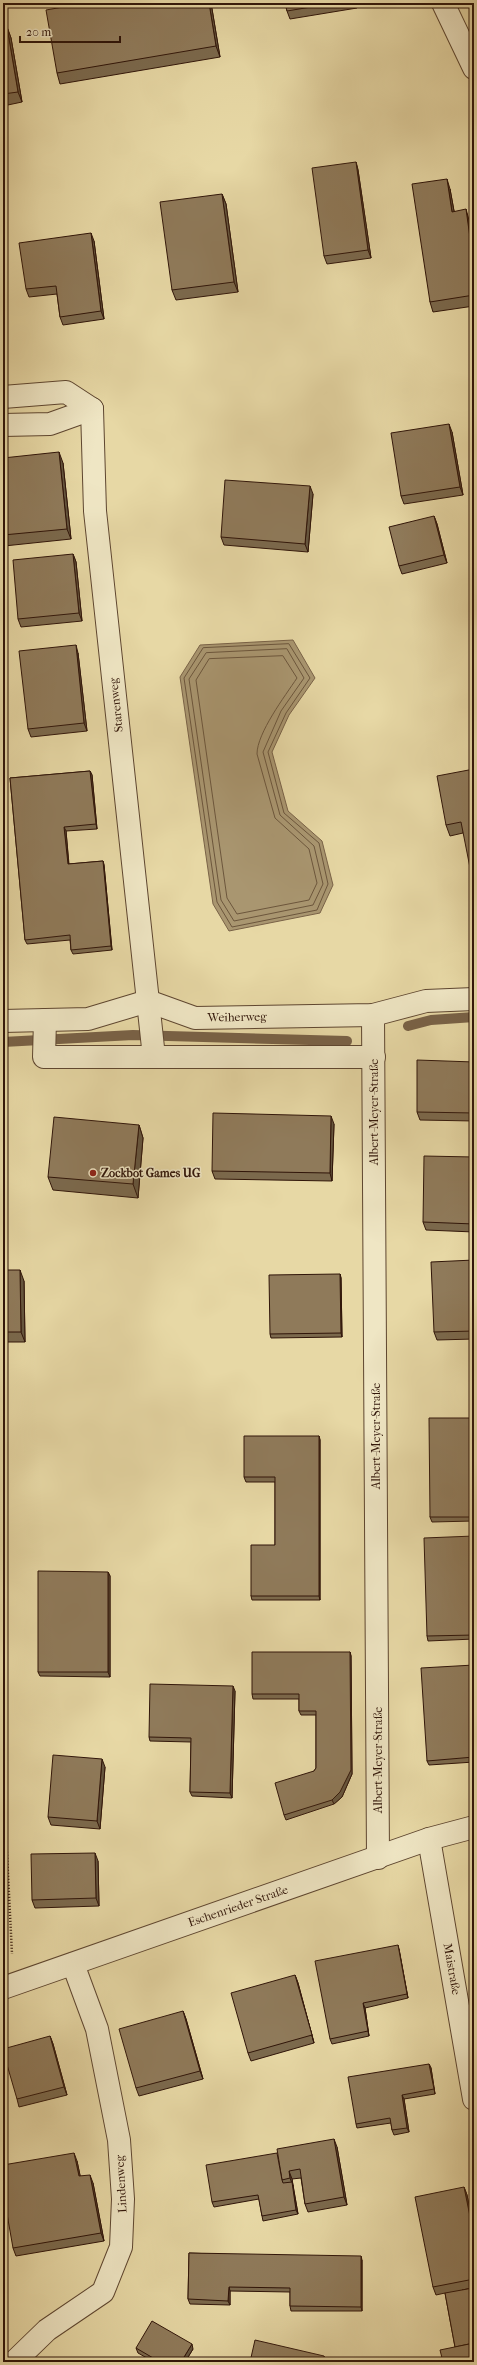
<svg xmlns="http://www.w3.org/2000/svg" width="477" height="2365" viewBox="0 0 477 2365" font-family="'IM FELL French Canon',serif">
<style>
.water{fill:#a99670;stroke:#796247}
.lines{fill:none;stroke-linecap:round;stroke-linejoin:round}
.shore{stroke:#6c563c;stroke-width:1}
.stream{stroke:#796247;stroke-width:10}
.minor-casing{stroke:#5e4630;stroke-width:24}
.tertiary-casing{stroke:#5e4630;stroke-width:24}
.path{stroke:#301509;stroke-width:2.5;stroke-dasharray:1 2;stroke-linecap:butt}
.minor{stroke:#efe6c4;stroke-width:22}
.tertiary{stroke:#efe6c4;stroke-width:22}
.wall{fill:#7b694d;stroke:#301509}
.shaded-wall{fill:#64553f;stroke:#301509}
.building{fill:#8f7a5a;stroke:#301509}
.poi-dot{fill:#8f2418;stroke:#efe6c4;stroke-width:1.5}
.labels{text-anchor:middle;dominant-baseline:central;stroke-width:3;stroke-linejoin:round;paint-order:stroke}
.street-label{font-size:12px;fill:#301509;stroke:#efe6c4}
.poi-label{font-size:12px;font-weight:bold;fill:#301509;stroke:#efe6c4;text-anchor:start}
</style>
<rect width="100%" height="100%" fill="#e7d8a5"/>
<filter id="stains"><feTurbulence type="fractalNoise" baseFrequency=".005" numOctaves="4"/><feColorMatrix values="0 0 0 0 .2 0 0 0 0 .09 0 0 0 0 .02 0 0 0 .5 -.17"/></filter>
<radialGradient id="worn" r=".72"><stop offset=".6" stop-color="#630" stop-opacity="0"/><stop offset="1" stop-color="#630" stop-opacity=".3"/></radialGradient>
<path class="water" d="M293 640 315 678 289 715 272 752 288 811 322 841 333 885 320 913 229 931 213 904 180 677 200 645Z"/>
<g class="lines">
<g class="shore">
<path d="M289 644 310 678 286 713 268 752 284 813 319 843 328 884 317 910 232 927 217 902 184 678 203 648Z"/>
<path d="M287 649 304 678 281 711 263 752 280 815 314 846 323 884 313 905 234 921 221 900 189 679 206 653Z"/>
<path d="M283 656 297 678C285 696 257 733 257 754L275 818 309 849 317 883 309 900 237 914 227 898 196 680 209 659Z"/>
</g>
<g class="stream">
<path d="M408 1026 431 1020 474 1017"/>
<path d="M3 1042 133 1035 347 1041"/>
</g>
<defs>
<g id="minor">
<path d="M443 3 474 68"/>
<path d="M3 397 66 392 92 409"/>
<path d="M92 409 95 511 154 1057"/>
<path d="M3 425 50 424 92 409"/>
<path d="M373 1015 378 1858"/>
<path d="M45 1020 44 1057H374"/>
<path d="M3 1021 88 1019 148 1001 195 1018 373 1015 426 1001 474 999"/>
<path d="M429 1839 474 2099"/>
<path d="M14 2362 47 2330 103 2292 121 2247 123 2199 119 2140 97 2029 73 1964"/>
</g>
<path id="tertiary" d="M3 1988 429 1839 474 1827"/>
</defs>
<use href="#minor" class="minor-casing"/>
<use href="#tertiary" class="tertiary-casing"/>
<path class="path" d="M3 1774 12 1954"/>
<use href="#minor" class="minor"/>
<use href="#tertiary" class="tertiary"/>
</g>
<g class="wall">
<path d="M211 3 220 57 60 84 57 73Z"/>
<path d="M285 3H356L357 8 290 19 287 11Z"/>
<path d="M7 27 11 38 22 102 3 106V28Z"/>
<path d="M356 162 358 170 371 258 327 264 324 256Z"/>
<path d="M450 189 454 211 469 220 474 251V306L433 312 430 302Z"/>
<path d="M222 194 226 204 238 292 176 300 172 290Z"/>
<path d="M94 241 104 319 63 325 60 317 57 294 29 297 26 289Z"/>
<path d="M452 432 463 495 404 504 401 496Z"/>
<path d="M3 458 63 463 71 539 4 546 3 544Z"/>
<path d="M313 494 308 552 224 545 221 537Z"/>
<path d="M434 516 437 524 447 563 402 574 399 566Z"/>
<path d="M73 554 76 562 82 621 21 627 18 619Z"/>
<path d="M78 653 87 731 31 737 28 729Z"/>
<path d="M474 769 463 833 450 836 446 825Z"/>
<path d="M90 771 92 775 97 829 66 831 69 864 103 861 104 865 112 950 73 954 71 950 70 940 27 944 25 940 10 778Z"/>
<path d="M474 1062V1121L420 1120 417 1112Z"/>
<path d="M334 1124 332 1181 215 1179 212 1171Z"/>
<path d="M139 1125 143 1138 138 1198 53 1190 48 1177Z"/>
<path d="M474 1157V1232L426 1230 423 1222Z"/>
<path d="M474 1260V1339L437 1340 434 1332Z"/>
<path d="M3 1270 24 1281 25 1342H3Z"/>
<path d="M340 1274 341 1278 342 1337 271 1338 270 1334Z"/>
<path d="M474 1418V1521L432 1522 430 1517Z"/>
<path d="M319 1436 320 1440V1600H252L251 1596 275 1545V1482H246L244 1477Z"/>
<path d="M474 1536V1639L428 1641 427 1636Z"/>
<path d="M108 1572 110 1576V1677L40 1676 38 1672Z"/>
<path d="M350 1652 351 1656 352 1774 342 1797 334 1804 286 1820 284 1815 316 1768V1715H301L299 1711V1699H253L252 1694Z"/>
<path d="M474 1665V1762L429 1765 427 1761Z"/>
<path d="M235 1691 232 1798 192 1796 190 1792 191 1742 150 1741 149 1737Z"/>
<path d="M105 1767 100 1829 51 1825 48 1817Z"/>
<path d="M98 1861 99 1906 35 1908 32 1900Z"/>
<path d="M399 1949 408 1998 365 2008 369 2036 332 2044 330 2039Z"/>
<path d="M295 1975 298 1983 314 2043 251 2061 248 2053Z"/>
<path d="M183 2011 186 2019 203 2079 139 2096 136 2088Z"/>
<path d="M50 2036 53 2044 67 2095 19 2107 17 2099Z"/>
<path d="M429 2064 431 2068 435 2094 404 2099 409 2132 394 2135 392 2130 391 2123 357 2128 356 2124Z"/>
<path d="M337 2147 347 2205 308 2212 305 2204 301 2178 292 2179 298 2214 263 2221 262 2216 259 2199 214 2207 212 2202Z"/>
<path d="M77 2161 80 2176 93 2183 104 2241 16 2256 13 2248Z"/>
<path d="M464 2187 467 2195 474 2230V2288L462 2290 473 2288 474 2290V2362L455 2347 445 2293 436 2295 433 2287Z"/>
<path d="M189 2253 362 2260V2311H291L290 2306V2292L230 2291V2305L190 2304 188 2299Z"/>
<path d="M136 2348 193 2349 185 2362H154L138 2353Z"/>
</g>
<g class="shaded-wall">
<path d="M209 3H211L220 57 216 46Z"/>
<path d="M7 27 11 38 22 102 18 92Z"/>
<path d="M356 162 358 170 371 258 368 250Z"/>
<path d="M447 179 450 189 456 222 452 212Z"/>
<path d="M222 194 226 204 238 292 234 282Z"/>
<path d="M466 209 469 220 474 251V266Z"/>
<path d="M91 233 94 241 104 319 101 311Z"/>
<path d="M449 424 452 432 463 495 460 487Z"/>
<path d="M59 452 63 463 71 539 67 529Z"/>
<path d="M310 486 313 494 308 552 305 544Z"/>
<path d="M434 516 437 524 447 563 444 555Z"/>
<path d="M73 554 76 562 82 621 79 613Z"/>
<path d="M76 645 78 653 87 731 84 723Z"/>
<path d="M90 771 92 775 97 829 96 824Z"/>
<path d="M64 827 66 831 69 868 68 864Z"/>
<path d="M103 861 104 865 112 950 111 946Z"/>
<path d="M331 1116 334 1124 332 1181 330 1173Z"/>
<path d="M139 1125 143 1138 138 1198 133 1184Z"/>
<path d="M20 1270 24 1281 25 1342 21 1332Z"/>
<path d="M340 1274 341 1278 342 1337 341 1333Z"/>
<path d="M319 1436 320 1440V1600L319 1596Z"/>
<path d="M108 1572 110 1576V1677L108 1672Z"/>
<path d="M350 1652 351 1656 352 1774 342 1797 334 1804 332 1800Z"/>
<path d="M233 1686 235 1691 232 1798 230 1793Z"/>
<path d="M102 1759 105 1767 100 1829 97 1821Z"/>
<path d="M95 1853 98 1861 99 1906 96 1898Z"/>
<path d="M398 1945 399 1949 408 1998 407 1994Z"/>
<path d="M295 1975 298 1983 314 2043 312 2035Z"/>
<path d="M363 2003 365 2008 369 2036 368 2031Z"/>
<path d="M183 2011 186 2019 203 2079 200 2071Z"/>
<path d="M50 2036 53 2044 67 2095 64 2087Z"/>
<path d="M429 2064 431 2068 435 2094Z"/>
<path d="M402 2095 404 2099 409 2132 407 2128Z"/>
<path d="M334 2139 337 2147 347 2205 344 2197Z"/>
<path d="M74 2153 77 2161 82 2184 79 2176Z"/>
<path d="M289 2171 292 2179 293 2186 290 2178Z"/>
<path d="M90 2175 93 2183 104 2241 101 2233Z"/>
<path d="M292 2182 293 2186 298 2214 296 2210Z"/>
<path d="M464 2187 467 2195 474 2230V2236Z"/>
<path d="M361 2256 362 2260V2311L361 2307Z"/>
<path d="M229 2287 230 2291V2305L228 2301Z"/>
<path d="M192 2344 193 2349 185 2362H181Z"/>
<path d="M324 2356 327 2362H323Z"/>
</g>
<g class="building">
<path d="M86 3H209L216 46 57 73 46 10Z"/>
<path d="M285 3H335L287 11Z"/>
<path d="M7 27 18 92 3 94V28Z"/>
<path d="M356 162 368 250 324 256 312 168Z"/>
<path d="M447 179 452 212 466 209 474 266V295L430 302 412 184Z"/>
<path d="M222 194 234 282 172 290 160 202Z"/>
<path d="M91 233 101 311 60 317 56 286 26 289 19 243Z"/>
<path d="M449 424 460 487 401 496 391 433Z"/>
<path d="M59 452 67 529 3 535V458Z"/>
<path d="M225 480 310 486 305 544 221 537Z"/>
<path d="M434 516 444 555 399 566 389 527Z"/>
<path d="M73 554 79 613 18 619 13 560Z"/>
<path d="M76 645 84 723 28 729 19 651Z"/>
<path d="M474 769V888L461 822 446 825 437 776Z"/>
<path d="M90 771 96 824 64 827 68 864 103 861 111 946 71 950 70 935 25 940 10 778Z"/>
<path d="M417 1060 474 1062V1113L417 1112Z"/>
<path d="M213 1113 331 1116 330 1173 212 1171Z"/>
<path d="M54 1117 139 1125 133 1184 48 1177Z"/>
<path d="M424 1156 474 1157V1224L423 1222Z"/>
<path d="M474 1260V1331L434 1332 431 1262Z"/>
<path d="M3 1270H20L21 1332H3Z"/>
<path d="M340 1274 341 1333 270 1334 269 1275Z"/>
<path d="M429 1418H474V1517H430Z"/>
<path d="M244 1436H319V1596H251V1545H275V1477H244Z"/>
<path d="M474 1536V1635L427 1636 424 1538Z"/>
<path d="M38 1571 108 1572V1672H38Z"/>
<path d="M252 1652H350L351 1770 340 1792 332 1800 284 1815 275 1783 314 1771 316 1768V1711H299V1694H252Z"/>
<path d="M474 1665V1757L427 1761 421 1668Z"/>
<path d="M150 1684 233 1686 230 1793 190 1792 191 1738 149 1737Z"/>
<path d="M53 1755 102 1759 97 1821 48 1817Z"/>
<path d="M95 1853 96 1898 32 1900 31 1854Z"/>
<path d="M398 1945 407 1994 363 2003 368 2031 330 2039 315 1961Z"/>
<path d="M295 1975 312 2035 248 2053 231 1993Z"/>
<path d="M183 2011 200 2071 136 2088 119 2029Z"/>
<path d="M50 2036 64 2087 17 2099 3 2051V2049Z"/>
<path d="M429 2064 434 2089 402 2095 407 2128 392 2130 390 2118 356 2124 348 2077Z"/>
<path d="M334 2139 344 2197 305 2204 300 2169 289 2171 290 2178 282 2180 277 2149Z"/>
<path d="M74 2153 79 2176 90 2175 101 2233 13 2248 3 2191V2165Z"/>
<path d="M277 2153 282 2180 283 2183 292 2182 296 2210 262 2216 258 2195 212 2202 206 2165Z"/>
<path d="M464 2187 474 2236V2279L433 2287 415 2197Z"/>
<path d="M189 2253 361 2256V2307L290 2306V2288L229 2287 228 2301 188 2299Z"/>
<path d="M473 2288 474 2292V2343L455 2347 445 2293Z"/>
<path d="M152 2321 192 2344 181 2362H160L136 2348Z"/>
<path d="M255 2340 324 2356 323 2362H250Z"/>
<path d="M474 2343V2362H443L440 2350Z"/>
</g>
<circle class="poi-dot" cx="93" cy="1173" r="4"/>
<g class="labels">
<g class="street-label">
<text transform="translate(116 705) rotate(-96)">Starenweg</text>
<text transform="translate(237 1017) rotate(-1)">Weiherweg</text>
<text transform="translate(374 1112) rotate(-90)">Albert-Meyer-Straße</text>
<text transform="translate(376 1436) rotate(-90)">Albert-Meyer-Straße</text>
<text transform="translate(378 1760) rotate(-90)">Albert-Meyer-Straße</text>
<text transform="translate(238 1906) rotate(-19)">Eschenrieder Straße</text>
<text transform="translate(452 1969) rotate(80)">Maistraße</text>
<text transform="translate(121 2184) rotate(-93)">Lindenweg</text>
</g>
<g class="poi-label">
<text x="101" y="1173">Zockbot Games UG</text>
</g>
</g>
<rect width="477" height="2365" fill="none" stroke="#e7d8a5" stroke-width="16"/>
<rect x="4" y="4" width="469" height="2357" fill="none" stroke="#301509" stroke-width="2"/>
<rect x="8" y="8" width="461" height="2349" fill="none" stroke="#301509"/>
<path d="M20 36v6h100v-6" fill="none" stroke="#301509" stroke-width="2"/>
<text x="26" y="36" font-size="12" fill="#301509" stroke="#efe6c4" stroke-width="3" paint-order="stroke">20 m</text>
<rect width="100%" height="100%" filter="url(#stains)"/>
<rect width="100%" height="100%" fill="url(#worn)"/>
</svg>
